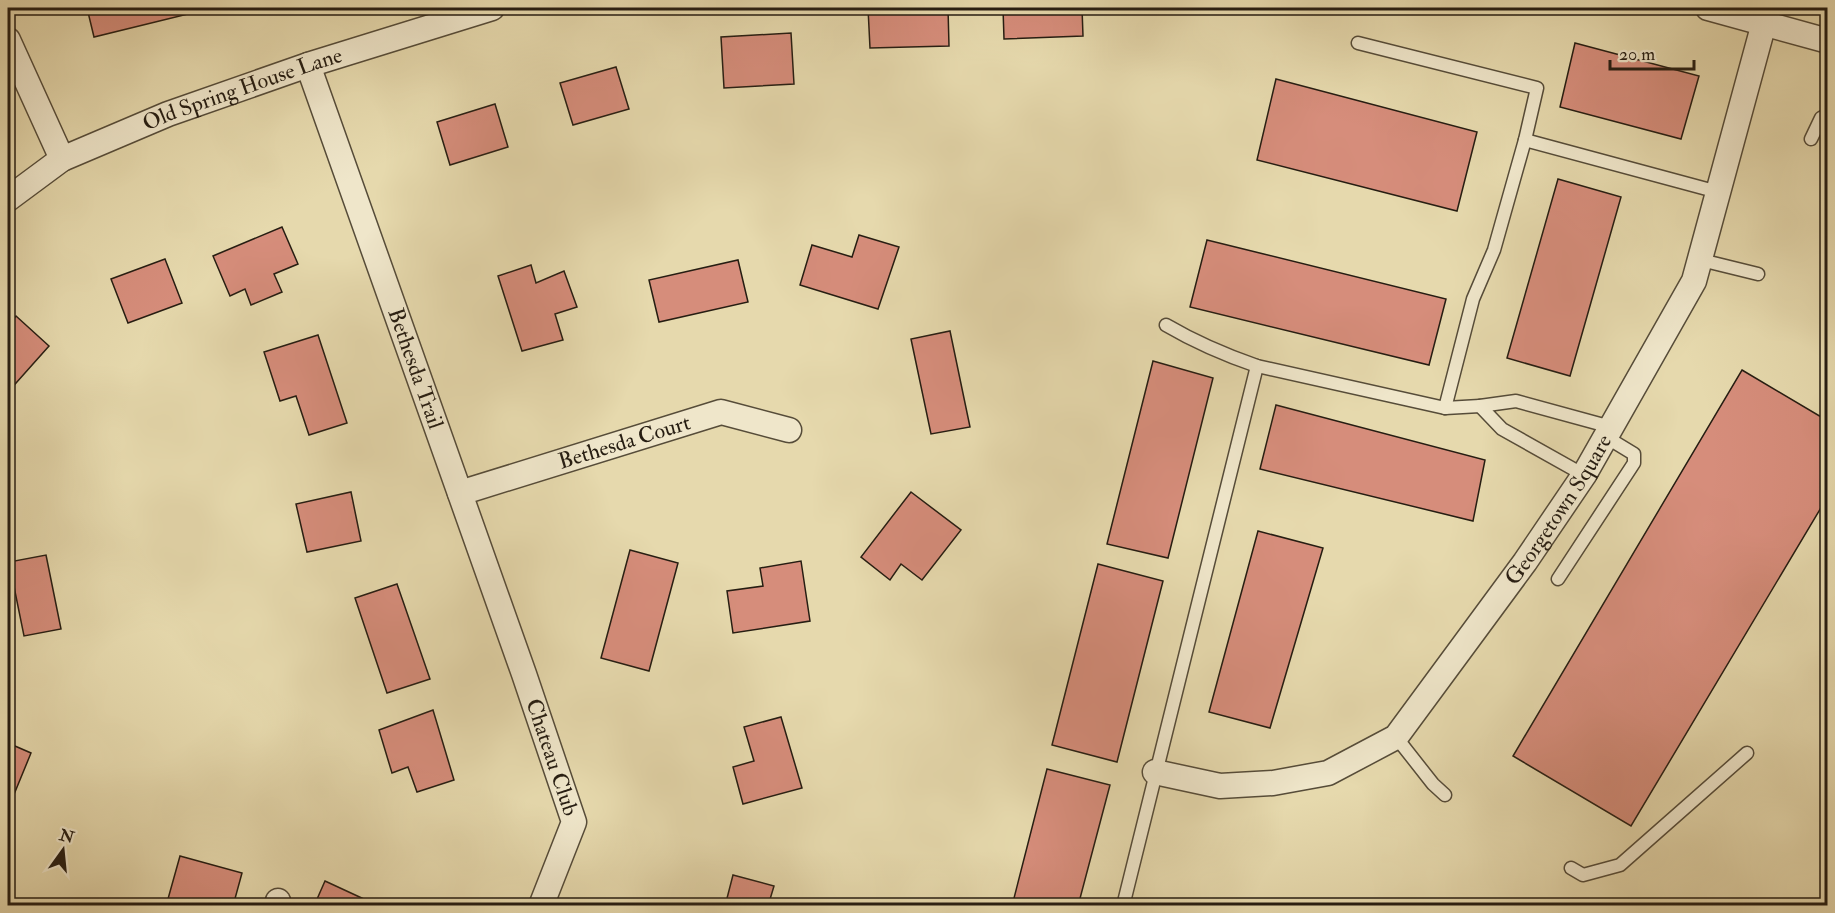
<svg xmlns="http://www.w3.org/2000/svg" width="1835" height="913" viewBox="0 0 1835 913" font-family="'IM FELL Double Pica',serif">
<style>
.building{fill:#d68d7b;stroke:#261d12;stroke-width:1.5}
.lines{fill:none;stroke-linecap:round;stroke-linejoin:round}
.service-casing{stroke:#564c39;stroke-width:15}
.minor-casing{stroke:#564c39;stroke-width:27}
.service{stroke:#efe6ca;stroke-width:12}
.minor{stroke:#efe6ca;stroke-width:24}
.labels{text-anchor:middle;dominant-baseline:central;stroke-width:5;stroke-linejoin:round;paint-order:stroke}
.street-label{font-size:22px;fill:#261d12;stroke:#efe6ca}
</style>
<rect width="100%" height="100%" fill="#e6d9ad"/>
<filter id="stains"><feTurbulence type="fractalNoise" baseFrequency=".00333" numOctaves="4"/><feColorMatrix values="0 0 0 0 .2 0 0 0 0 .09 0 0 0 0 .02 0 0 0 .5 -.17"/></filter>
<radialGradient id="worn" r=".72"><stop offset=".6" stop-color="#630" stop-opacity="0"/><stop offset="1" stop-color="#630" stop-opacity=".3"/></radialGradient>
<g class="building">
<path d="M87 8H186L188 14 94 37Z"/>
<path d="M868 8H948L949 46 870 48Z"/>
<path d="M1003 8H1082L1083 36 1004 39Z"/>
<path d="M791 33 794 84 724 88 721 37Z"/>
<path d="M1575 43 1699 76 1681 139 1560 107Z"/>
<path d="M616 67 629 109 573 125 560 83Z"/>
<path d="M1276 79 1477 132 1457 211 1257 160Z"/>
<path d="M495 104 508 147 450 165 437 122Z"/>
<path d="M1558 179 1621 197 1570 376 1507 358Z"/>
<path d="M282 227 298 264 274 274 282 292 251 305 245 289 230 296 213 256Z"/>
<path d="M859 235 899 247 878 309 800 285 812 245 852 257Z"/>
<path d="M1207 240 1446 299 1429 365 1190 307Z"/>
<path d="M165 259 182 303 128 323 111 279Z"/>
<path d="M738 260 748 302 659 322 649 280Z"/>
<path d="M531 265 536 283 564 271 577 307 555 314 563 340 522 351 498 276Z"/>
<path d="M16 316 49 346 8 392V326Z"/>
<path d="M950 331 970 427 931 434 911 339Z"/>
<path d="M318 335 347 423 309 435 296 396 280 401 264 352Z"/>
<path d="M1153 361 1213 378 1168 558 1107 544Z"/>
<path d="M1742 370 1828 421V496L1631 826 1513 756Z"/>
<path d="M1276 405 1485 460 1473 521 1260 469Z"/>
<path d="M351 492 361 541 307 552 296 504Z"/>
<path d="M911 492 961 530 922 580 901 564 890 580 861 557Z"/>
<path d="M1258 531 1323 548 1270 728 1209 712Z"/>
<path d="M630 550 678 563 649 671 601 658Z"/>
<path d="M46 555 61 629 24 636 9 562Z"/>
<path d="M801 561 810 621 733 633 727 591 763 586 760 568Z"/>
<path d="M1098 564 1163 581 1117 762 1052 745Z"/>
<path d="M397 584 430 679 387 693 355 598Z"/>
<path d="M433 710 454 780 417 792 408 767 392 773 379 730Z"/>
<path d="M781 717 802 788 743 804 733 767 754 761 744 727Z"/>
<path d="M8 743 31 753 8 809Z"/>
<path d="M1047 769 1110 785 1078 906H1012Z"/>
<path d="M180 856 242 873 233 906H166Z"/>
<path d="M733 875 774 886 768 906H725Z"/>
<path d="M325 881 379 906H314Z"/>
</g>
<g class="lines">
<defs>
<g id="service">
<path d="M1358 43 1537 88 1525 140 1718 192"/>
<path d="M1811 139 1821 118 1828 114"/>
<path d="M1701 260 1758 274"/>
<path d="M1166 325C1195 342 1225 355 1257 366L1445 408 1480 406"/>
<path d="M1445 408 1473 299 1494 250 1525 140"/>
<path d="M1584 475 1502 429 1480 406 1516 401 1611 427"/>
<path d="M1558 579 1634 463V454L1606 437"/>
<path d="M1396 737 1433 784 1445 795"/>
<path d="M1571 868 1583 875 1620 865 1747 753"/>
<path d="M1123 906 1257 366"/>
</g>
<g id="minor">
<path d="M1708 8 1828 41"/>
<path d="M8 40 62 159"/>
<path id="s1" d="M308 65 524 674 574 822 541 906"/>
<path id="s2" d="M8 199 62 159 168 114 308 65 492 8"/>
<path id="s3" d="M460 493 721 412 789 430"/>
<path id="s4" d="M1155 772 1220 786 1273 783 1328 773 1396 737 1525 562 1584 475 1694 281 1764 23"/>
<path d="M277 906 278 901"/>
</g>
</defs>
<use href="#service" class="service-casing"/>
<use href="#minor" class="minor-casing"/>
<use href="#service" class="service"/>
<use href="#minor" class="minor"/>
</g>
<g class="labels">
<g class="street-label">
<text stroke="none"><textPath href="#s2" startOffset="261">Old Spring House Lane</textPath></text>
<text stroke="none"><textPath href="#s1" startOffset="322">Bethesda Trail</textPath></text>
<text stroke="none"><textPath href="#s3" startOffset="172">Bethesda Court</textPath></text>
<text stroke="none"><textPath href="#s4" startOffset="532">Georgetown Square</textPath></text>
<text stroke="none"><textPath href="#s1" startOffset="734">Chateau Club</textPath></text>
</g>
</g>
<rect width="1835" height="913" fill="none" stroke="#e6d9ad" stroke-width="30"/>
<rect x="9" y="9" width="1817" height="895" fill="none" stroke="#261d12" stroke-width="3"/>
<rect x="15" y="15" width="1805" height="883" fill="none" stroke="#261d12" stroke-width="1.5"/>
<g transform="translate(63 850) rotate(15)" stroke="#efe6ca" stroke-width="4.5" paint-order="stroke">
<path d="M0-4.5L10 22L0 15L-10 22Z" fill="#261d12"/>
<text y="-9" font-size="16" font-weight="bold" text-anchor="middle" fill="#261d12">N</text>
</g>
<path d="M1610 60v9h84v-9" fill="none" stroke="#261d12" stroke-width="3"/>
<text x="1619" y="60" font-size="18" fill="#261d12" stroke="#efe6ca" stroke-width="4.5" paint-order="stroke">20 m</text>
<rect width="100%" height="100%" filter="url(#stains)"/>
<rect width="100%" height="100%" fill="url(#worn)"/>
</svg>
